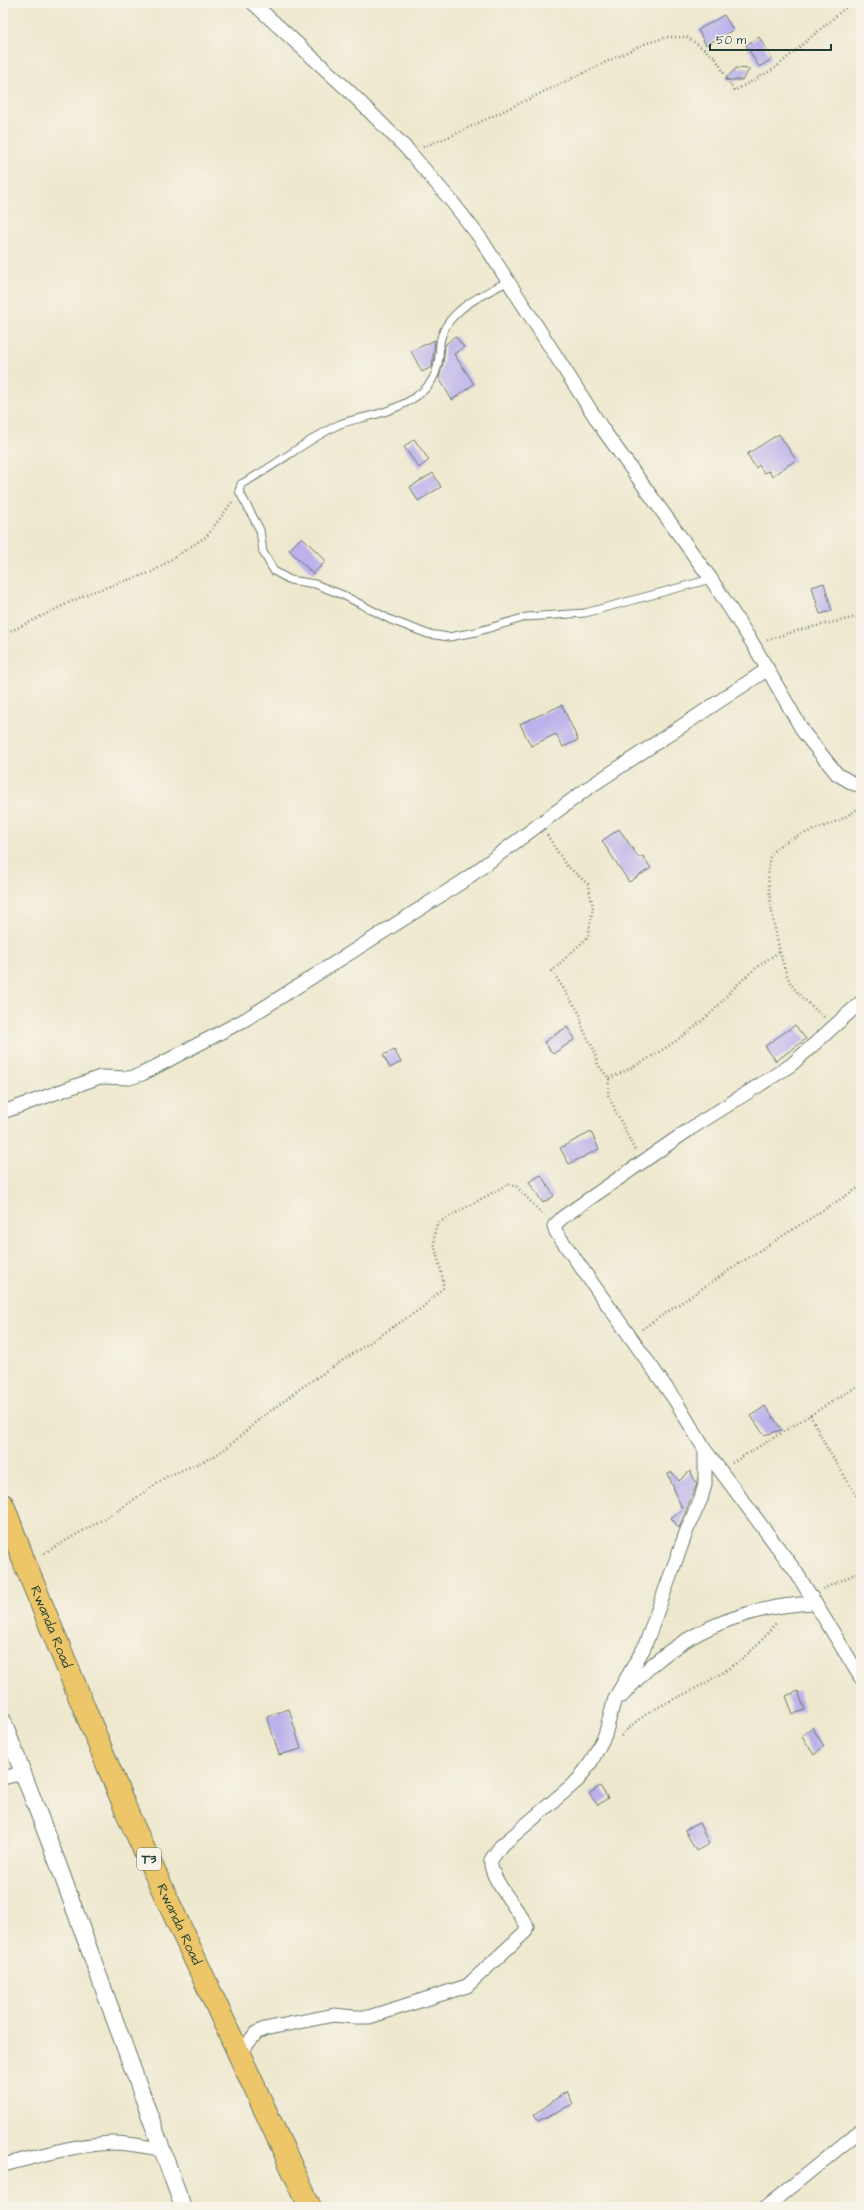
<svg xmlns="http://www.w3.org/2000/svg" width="864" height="2210" viewBox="0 0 864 2210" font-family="'Architects Daughter',sans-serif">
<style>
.building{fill:#bcb1eb}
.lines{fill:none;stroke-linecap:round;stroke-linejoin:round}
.service-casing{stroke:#67796a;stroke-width:9}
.minor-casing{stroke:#67796a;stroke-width:15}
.tertiary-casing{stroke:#67796a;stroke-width:18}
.trunk-casing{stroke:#67796a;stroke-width:24}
.path{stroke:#67796a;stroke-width:2.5;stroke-dasharray:1 3;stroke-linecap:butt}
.service{stroke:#fff;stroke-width:7}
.minor{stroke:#fff;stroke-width:13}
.tertiary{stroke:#fff;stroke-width:16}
.trunk{stroke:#ecc669;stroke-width:22}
.labels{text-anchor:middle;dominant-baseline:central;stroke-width:4;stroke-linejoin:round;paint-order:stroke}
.shield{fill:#f7f3e8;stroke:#60746a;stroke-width:1}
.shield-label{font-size:13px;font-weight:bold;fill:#1f3d34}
.street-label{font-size:14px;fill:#1f3d34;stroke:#f7f3e8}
</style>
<rect width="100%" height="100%" fill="#f7f3e8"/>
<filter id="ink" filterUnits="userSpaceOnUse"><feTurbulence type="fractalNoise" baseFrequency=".025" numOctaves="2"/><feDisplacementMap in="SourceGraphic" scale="8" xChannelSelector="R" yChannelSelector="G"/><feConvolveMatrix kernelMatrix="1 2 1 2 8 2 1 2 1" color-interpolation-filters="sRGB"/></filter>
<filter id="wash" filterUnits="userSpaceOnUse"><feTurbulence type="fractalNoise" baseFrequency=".012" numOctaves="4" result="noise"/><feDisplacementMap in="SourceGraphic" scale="16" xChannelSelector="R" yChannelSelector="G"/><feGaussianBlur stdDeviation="0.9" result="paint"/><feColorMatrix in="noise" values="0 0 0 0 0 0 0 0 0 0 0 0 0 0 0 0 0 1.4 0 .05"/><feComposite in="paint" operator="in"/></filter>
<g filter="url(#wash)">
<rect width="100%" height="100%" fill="#eee8ce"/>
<g id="blocks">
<g class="building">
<path d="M724 15 733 30 706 45 698 30Z"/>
<path d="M759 37 772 59 759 67 746 45Z"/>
<path d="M736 68 750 69 742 80H725Z"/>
<path d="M455 336 464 347 454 354 474 384 452 400 439 378 443 363 445 345Z"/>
<path d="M435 340 432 367 422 372 411 351Z"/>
<path d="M779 434 796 460 772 476 769 471 764 473 759 465 756 468 747 454Z"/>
<path d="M414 439 429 460 419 468 404 447Z"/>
<path d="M433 473 441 487 418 501 410 487Z"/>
<path d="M302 537 326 561 313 574 289 550Z"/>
<path d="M824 583 832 611 820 614 812 587Z"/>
<path d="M562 705 578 740 563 747 556 734 531 746 520 724Z"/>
<path d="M619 829 639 858 643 856 651 868 629 882 602 841Z"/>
<path d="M795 1025 806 1039 776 1061 765 1046Z"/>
<path d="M567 1027 575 1039 553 1054 544 1042Z"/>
<path d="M394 1050 401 1062 390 1068 383 1055Z"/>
<path d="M591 1132 599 1149 569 1164 560 1148Z"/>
<path d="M541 1175 554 1196 543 1203 529 1182Z"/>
<path d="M765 1406 782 1430 764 1435 751 1416Z"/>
<path d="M690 1471 697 1484 679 1528 671 1518 682 1509 668 1474 672 1472 679 1481Z"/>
<path d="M798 1691 805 1710 793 1714 786 1696Z"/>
<path d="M289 1709 301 1749 279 1755 267 1716Z"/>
<path d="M812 1727 824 1746 814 1755 802 1736Z"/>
<path d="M600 1786 608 1798 598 1805 589 1794Z"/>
<path d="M699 1823 709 1844 696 1851 685 1830Z"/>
<path d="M567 2091 573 2104 538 2121 534 2115Z"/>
</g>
</g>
</g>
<g filter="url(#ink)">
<use href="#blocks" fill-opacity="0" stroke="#67796a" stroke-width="1"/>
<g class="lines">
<defs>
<path id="service" d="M507 282C482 295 443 312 440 344 439 361 438 376 425 389 410 404 387 412 366 417 358 419 348 421 340 424 304 441 275 467 241 484L239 491 260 530 263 552 274 571 290 580 315 584 343 595 391 620 428 634 449 637 476 632 526 617 585 613 711 579"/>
<g id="minor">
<path d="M253 3 349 91 407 149 453 203 481 239 604 431 711 579 753 644 804 733 837 774 854 784 861 785"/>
<path d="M861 1002 791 1065 690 1129 563 1217 554 1226 556 1232 675 1400 705 1450 796 1572 861 1678"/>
<path d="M3 1112 100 1077 130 1078 142 1074 246 1019 462 882 588 788 768 669"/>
<path d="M622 1696C633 1684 644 1671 657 1661 701 1624 759 1605 815 1603"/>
<path d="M3 1778 22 1773"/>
<path d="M240 2053 256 2033 264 2029 334 2015 353 2017H369L467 1986 525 1932 527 1926C519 1910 488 1877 491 1860L500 1847 578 1780 591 1762 605 1735 615 1698 644 1648 687 1530 701 1499 705 1484V1450"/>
<path d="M3 2165C40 2156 76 2144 114 2143 129 2143 145 2147 160 2149"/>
<path d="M766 2207 861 2130"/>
</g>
<path id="tertiary" d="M3 1721 58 1864 183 2207"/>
<g id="trunk">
<path id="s1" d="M3 1505 25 1564 129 1817 310 2207"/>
</g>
</defs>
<use href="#service" class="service-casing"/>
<use href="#minor" class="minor-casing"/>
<use href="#tertiary" class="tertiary-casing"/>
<use href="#trunk" class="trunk-casing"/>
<g class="path">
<path d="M423 147 451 136 644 44 667 37H687L715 57 734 91 774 69 851 3"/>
<path d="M3 633 15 629 89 593 152 572 207 536 232 502"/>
<path d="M767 640 799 630 861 616"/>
<path d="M547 835 566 865 588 884 593 907 588 937 552 971 580 1014 583 1029 594 1050 598 1065 609 1078 608 1095 635 1151"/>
<path d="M824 1017C812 1006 798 996 790 982 780 965 760 869 772 853 784 837 817 830 835 822 844 819 852 812 861 807"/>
<path d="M609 1078C644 1064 685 1037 712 1012 721 1004 727 994 735 987 749 973 764 961 781 951"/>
<path d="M642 1329 737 1265 861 1186"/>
<path d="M810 1415 827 1448 861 1503"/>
<path d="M732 1463 861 1384"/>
<path d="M41 1555 119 1510 166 1477 213 1457 228 1447 257 1421 301 1388 422 1308 443 1288C444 1264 427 1245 438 1223L508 1184 517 1187 544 1216"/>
<path d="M823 1589 861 1571"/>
<path d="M621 1736C645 1708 682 1698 712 1679 730 1669 747 1656 761 1641 766 1635 771 1628 777 1622"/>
</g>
<use href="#service" class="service"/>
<use href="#minor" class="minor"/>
<use href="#tertiary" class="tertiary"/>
<use href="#trunk" class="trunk"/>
</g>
</g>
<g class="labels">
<rect class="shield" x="137" y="1848" width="24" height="22" rx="3"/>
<g class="shield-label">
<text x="149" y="1859">T3</text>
</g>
<g class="street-label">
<text stroke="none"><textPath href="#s1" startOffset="131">Rwanda Road</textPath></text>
<text stroke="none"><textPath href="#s1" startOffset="455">Rwanda Road</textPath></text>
</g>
</g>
<rect width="864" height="2210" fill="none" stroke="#f7f3e8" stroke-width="16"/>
<path d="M710 44v6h121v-6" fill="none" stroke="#1f3d34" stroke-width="2"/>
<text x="716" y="44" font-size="12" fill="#1f3d34" stroke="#f7f3e8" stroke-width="3" paint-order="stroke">50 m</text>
</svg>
